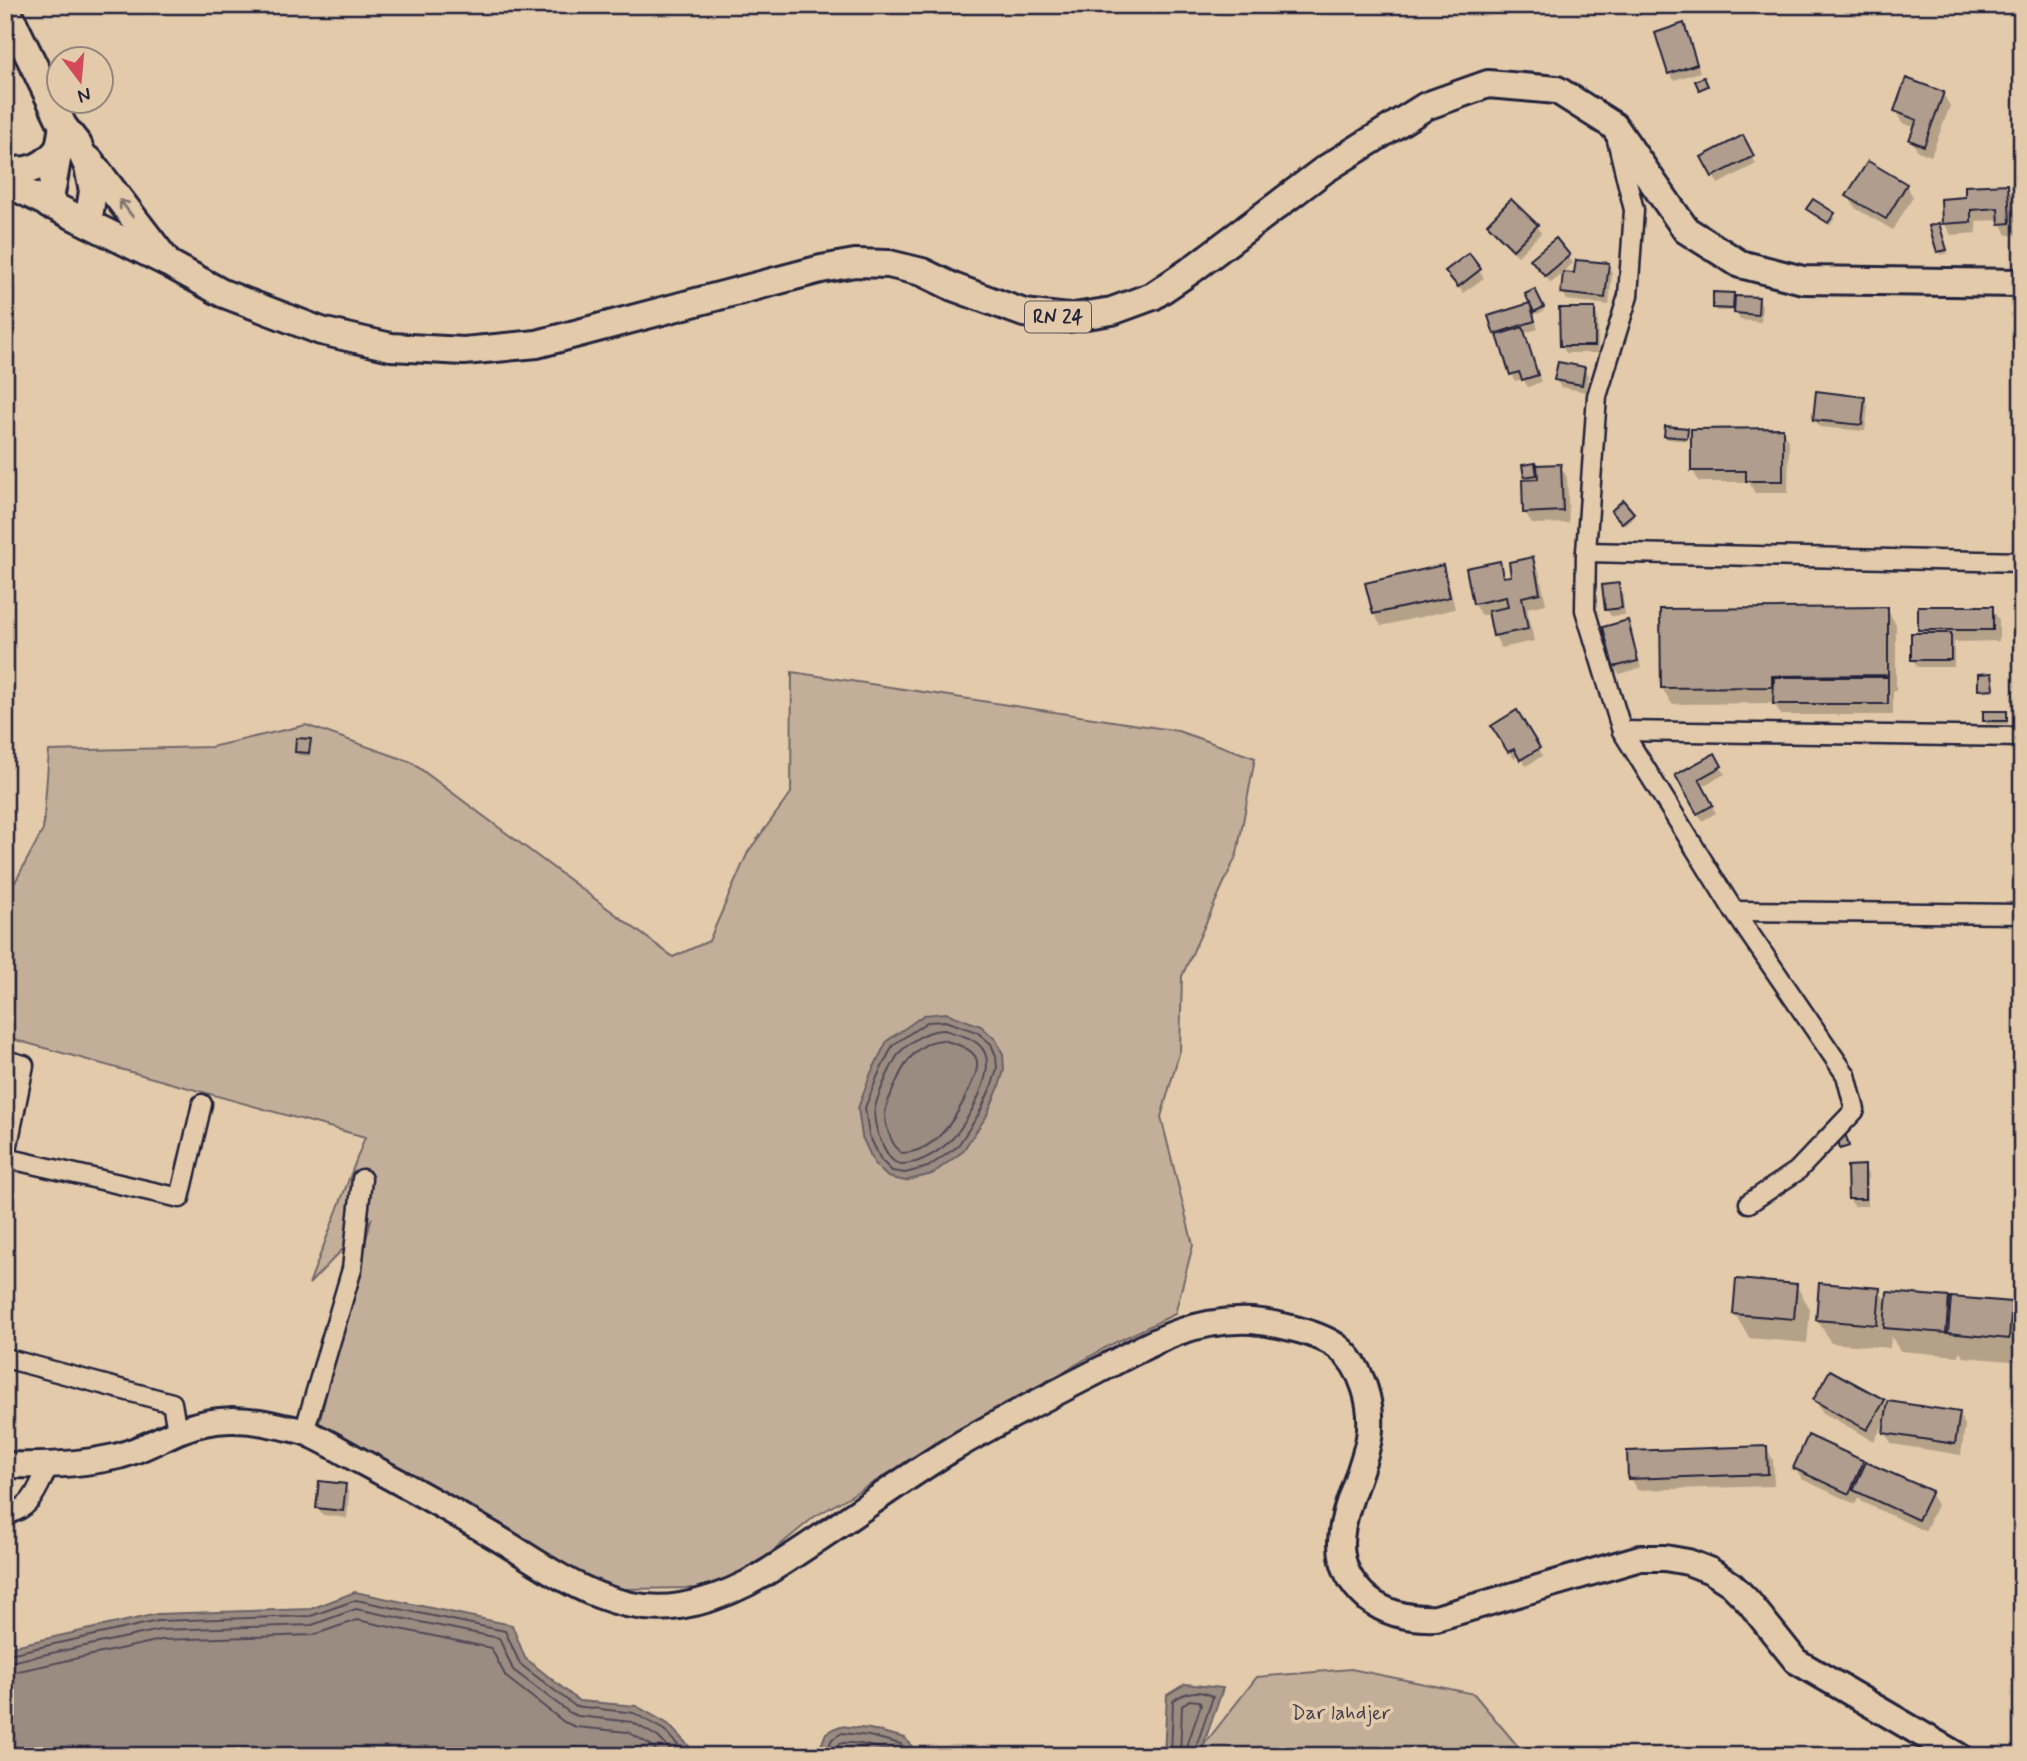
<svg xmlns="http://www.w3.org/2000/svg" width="2027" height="1761" viewBox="0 0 2027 1761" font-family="Mynerve,sans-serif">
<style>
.green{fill:#c3af99;stroke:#72686a;stroke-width:2}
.water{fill:#9b8c82;stroke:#6b6266;stroke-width:2}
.shadow{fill:#0003;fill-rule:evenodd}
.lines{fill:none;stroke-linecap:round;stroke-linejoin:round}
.shore{stroke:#524c57;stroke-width:2}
.building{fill:#b09d8e;stroke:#22223b;stroke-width:2}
.street-casing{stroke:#22223b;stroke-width:23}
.secondary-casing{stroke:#22223b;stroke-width:30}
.primary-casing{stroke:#22223b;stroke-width:32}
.street{stroke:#e2caab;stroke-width:18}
.secondary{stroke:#e2caab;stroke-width:24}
.primary{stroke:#e2caab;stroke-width:26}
.oneway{stroke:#827673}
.labels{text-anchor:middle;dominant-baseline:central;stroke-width:7;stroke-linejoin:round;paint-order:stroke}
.shield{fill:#e2caab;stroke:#5c545d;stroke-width:2}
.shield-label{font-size:19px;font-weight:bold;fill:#22223b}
.park-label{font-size:21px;fill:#423e4e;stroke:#e2caab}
</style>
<rect width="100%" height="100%" fill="#e2caab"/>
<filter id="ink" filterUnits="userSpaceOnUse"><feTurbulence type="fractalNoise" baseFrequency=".0143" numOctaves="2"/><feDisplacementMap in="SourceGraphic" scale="14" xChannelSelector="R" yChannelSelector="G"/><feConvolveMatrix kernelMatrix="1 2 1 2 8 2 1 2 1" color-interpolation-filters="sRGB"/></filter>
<g filter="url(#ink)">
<g class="green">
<path d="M792 672 1178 731 1255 758 1237 854 1182 976 1180 1050 1161 1117 1193 1245 1175 1314 1110 1345 814 1517 762 1560 734 1576 697 1588 619 1589 551 1559 319 1423 371 1220 309 1284 365 1137 5 1037V895L13 886 43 830 49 751 211 747 306 725 411 762 673 957 709 941 748 852 791 793Z"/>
<path d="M1351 1669 1474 1694 1526 1756H1206L1203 1746 1257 1677Z"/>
</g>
<g class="water">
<path d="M946 1013 981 1026 996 1040 1003 1054 1004 1070 999 1087 986 1117 962 1152 932 1174 905 1181 888 1177 875 1165 862 1137 858 1108 871 1073 887 1041 924 1015Z"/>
<path d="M355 1592 512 1625 525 1658 579 1701 636 1706 668 1724 698 1756H5V1648L157 1614 311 1609Z"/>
<path d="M1185 1684 1223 1688 1203 1746 1206 1756H1164L1167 1695Z"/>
<path d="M840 1726 870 1729 905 1738 919 1756H817L826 1733Z"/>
</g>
<g class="shadow">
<path d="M1667 5H1683L1684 8 1671 13Z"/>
<path d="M1683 25 1688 32 1700 72 1674 80 1669 73Z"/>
<path d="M72 55 82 60H70Z"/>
<path d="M1943 94 1950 106 1931 156 1918 151 1911 140 1916 128 1902 123 1896 111Z"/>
<path d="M1742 138 1756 164 1718 184 1703 158Z"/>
<path d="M1906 185 1913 197 1893 230 1855 208 1848 196Z"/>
<path d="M2007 186 2014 197 2016 235H2007L2000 220 1976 221 1977 233 1951 235 1944 223 1967 199Z"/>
<path d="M1808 209 1833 214 1835 218 1830 225 1810 213Z"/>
<path d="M1489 225 1536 226 1541 233 1518 256 1493 232Z"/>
<path d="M1931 227 1940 228 1948 253 1941 255Z"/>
<path d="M1555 240 1573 263 1551 283 1537 267Z"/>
<path d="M1469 256 1484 278 1463 293 1452 278Z"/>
<path d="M1608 265 1612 273 1609 305 1567 300 1563 293 1576 275Z"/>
<path d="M1535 292 1544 311 1537 314 1533 307H1532L1538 329 1524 333 1541 382 1528 387 1523 379 1515 381 1496 333 1532 304Z"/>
<path d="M1733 295 1735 298 1758 299 1762 306 1761 322 1740 320 1736 311H1716L1715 308Z"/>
<path d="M1594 310 1598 317V353H1566L1561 345Z"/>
<path d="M1584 369 1588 376 1586 392 1561 387 1556 380Z"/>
<path d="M1864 398 1868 406 1865 431 1819 427 1815 419Z"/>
<path d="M1687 430 1689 433 1688 441 1667 439 1665 435Z"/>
<path d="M1782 430 1789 442 1788 493H1755L1749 482H1699L1693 470Z"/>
<path d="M1560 466 1567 477 1569 523 1532 524 1525 512 1528 481 1525 476 1536 468 1537 477H1540Z"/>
<path d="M1615 514H1633L1634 517 1625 525Z"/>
<path d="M1532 559 1539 571 1546 604 1527 608 1534 641 1501 648 1495 636 1490 614 1481 615 1474 604 1499 563 1506 579 1514 577Z"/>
<path d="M1442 567 1448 579 1455 609 1381 626 1374 614 1367 584Z"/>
<path d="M1618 585 1622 592 1625 615 1611 616 1606 609Z"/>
<path d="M1992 608 1999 620V641L1954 642V667H1917L1913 660 1923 635 1920 630Z"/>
<path d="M1887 609 1896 625V691H1893V715H1781L1774 703 1672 704 1662 688ZM1769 679 1775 688V695L1766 681Z"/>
<path d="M1627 622 1632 630 1641 668 1619 674 1614 667Z"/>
<path d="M1992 674 1994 692H1982L1980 689Z"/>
<path d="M1516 713 1542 756 1526 766 1519 755 1514 759 1494 726Z"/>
<path d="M2006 713 2008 724H1987L1985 721Z"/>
<path d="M310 741 311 744 310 756 298 755 297 752Z"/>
<path d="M1714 755 1725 774 1701 787 1716 813 1702 821 1677 776Z"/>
<path d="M1864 1167 1868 1175V1206H1854L1849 1199Z"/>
<path d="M1796 1285 1810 1309 1807 1343 1749 1338 1735 1314Z"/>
<path d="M1879 1290 1888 1306 1948 1298 1952 1306 2011 1304 2022 1322V1362L1964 1357 1959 1350V1356L1900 1351 1891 1336 1890 1348 1831 1343 1817 1319Z"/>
<path d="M1815 1400 1884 1401 1889 1410 1959 1414 1965 1425 1961 1455 1892 1444 1885 1433 1887 1419 1874 1441 1822 1412Z"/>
<path d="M1766 1448 1773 1460 1774 1486 1637 1490 1630 1478Z"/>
<path d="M1863 1462 1866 1467 1930 1493 1937 1505 1925 1531 1862 1502 1859 1497 1855 1504 1802 1479 1795 1468Z"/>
<path d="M345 1486 349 1493 347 1518 323 1515 318 1507Z"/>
</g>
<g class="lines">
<g class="shore">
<path d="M945 1021 977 1032 991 1044 996 1056 997 1069 992 1085 979 1114 957 1147 928 1167 905 1173 892 1171 881 1160 869 1135 865 1108 878 1075 893 1045 927 1022Z"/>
<path d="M944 1030C957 1034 973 1037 982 1048 999 1069 967 1123 952 1139 942 1149 928 1158 916 1162 908 1163 902 1166 895 1162 887 1157 882 1143 878 1134 876 1128 873 1115 875 1108 877 1097 894 1057 902 1050 914 1039 928 1030 944 1030Z"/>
<path d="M943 1040C954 1044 971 1047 976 1058 980 1068 973 1080 969 1089 957 1117 936 1153 901 1153 891 1144 885 1126 885 1113 885 1106 890 1098 892 1092 901 1069 915 1041 943 1040Z"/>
<path d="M5 1655 158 1621 311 1616 356 1600 505 1631 520 1664 575 1706 634 1713 664 1730 688 1756"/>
<path d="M5 1663 160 1630 312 1625 356 1609 499 1638 513 1670 570 1713 578 1716 632 1722 658 1737 676 1756"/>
<path d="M5 1674 161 1640 313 1635 357 1620 491 1648 506 1677 564 1722 576 1727 628 1732 651 1745 662 1756"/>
<path d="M825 1756 832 1739 842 1733 869 1736 901 1744 910 1756"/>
<path d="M834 1756C835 1752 836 1748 838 1745 845 1738 892 1750 899 1756"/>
<path d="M1171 1756 1173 1701C1185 1691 1200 1689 1213 1697L1197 1744 1199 1756"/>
<path d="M1180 1756 1182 1706 1189 1700 1199 1701 1201 1705 1188 1743 1190 1756"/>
</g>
</g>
<g class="building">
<path d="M1684 23 1697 64 1668 74 1655 33Z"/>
<path d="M1704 77 1708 86 1699 90 1695 81Z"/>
<path d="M1906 78 1944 92 1924 146 1909 140 1917 120 1894 111Z"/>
<path d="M1743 135 1754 156 1712 177 1701 157Z"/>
<path d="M1868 161 1907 184 1886 219 1846 196Z"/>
<path d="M2008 184 2010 223 1999 224 1998 208 1971 210V222L1942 224 1941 199 1965 197V186Z"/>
<path d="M1511 199 1538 225 1513 250 1487 224Z"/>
<path d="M1813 199 1835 213 1828 223 1806 209Z"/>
<path d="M1939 223 1947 250 1937 252 1929 226Z"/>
<path d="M1556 238 1570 255 1545 276 1530 259Z"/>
<path d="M1469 253 1481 269 1458 287 1445 271Z"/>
<path d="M1576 260 1609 263 1605 298 1561 293 1563 272 1574 273Z"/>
<path d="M1535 289 1544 307 1534 312 1525 294Z"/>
<path d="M1713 292 1734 293 1733 309 1713 308Z"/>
<path d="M1735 296 1759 297 1758 315 1734 313Z"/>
<path d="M1530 303 1535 321 1494 334 1488 316Z"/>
<path d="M1559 308H1595V346H1560Z"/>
<path d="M1523 327 1538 375 1522 380 1519 372 1510 375 1497 335Z"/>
<path d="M1558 362 1585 367 1582 385 1554 380Z"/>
<path d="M1816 391 1865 397 1862 425 1813 420Z"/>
<path d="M1665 426 1688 428 1687 438 1664 436Z"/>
<path d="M1783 428V481H1746V471H1691V429Z"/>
<path d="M1535 463 1537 475 1524 477 1522 465Z"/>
<path d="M1561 464 1563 511 1523 513 1522 480 1538 479 1537 465Z"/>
<path d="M1623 500 1634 513 1622 523 1611 511Z"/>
<path d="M1533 557 1540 593 1522 597 1528 629 1493 636 1488 611 1508 607 1506 597 1473 604 1466 568 1500 561 1503 577 1511 576 1509 562Z"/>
<path d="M1443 565 1450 597 1373 614 1365 583Z"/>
<path d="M1619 583 1622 608 1605 610 1602 585Z"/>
<rect x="1918" y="606" width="75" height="24"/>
<path d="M1888 607V675L1772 676V687L1661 688 1660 609Z"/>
<path d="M2019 617H2022L2021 696Z"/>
<path d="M1628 620 1638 661 1613 667 1603 627Z"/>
<rect x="1911" y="633" width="40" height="27"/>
<path d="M1992 673 1994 689 1978 690V674Z"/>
<path d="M1774 677H1888V704H1773Z"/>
<path d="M1517 710 1540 748 1520 760 1514 749 1508 752 1491 726Z"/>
<rect x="1983" y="711" width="24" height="10"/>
<path d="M296 738 311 739 309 753 295 752Z"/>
<path d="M1715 753 1722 766 1699 779 1713 805 1697 814 1675 775Z"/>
<path d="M1846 1136 1849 1146 1840 1149 1838 1138Z"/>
<path d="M1865 1165V1199H1848L1847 1166Z"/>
<path d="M1736 1279 1797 1284 1794 1319 1733 1314Z"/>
<path d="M1819 1283 1880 1288 1877 1325 1816 1320Z"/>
<path d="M1887 1292 1949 1297 1946 1333 1884 1328Z"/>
<path d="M1951 1297 2012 1302 2009 1339 1948 1333Z"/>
<path d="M1830 1370 1885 1400 1867 1430 1813 1400Z"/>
<path d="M1888 1401 1960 1412 1955 1444 1883 1433Z"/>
<path d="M1808 1435 1864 1461 1849 1494 1793 1468Z"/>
<path d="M1767 1446 1768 1474 1628 1479 1627 1451Z"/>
<path d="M1866 1462 1932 1491 1918 1520 1853 1490Z"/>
<path d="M319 1481 346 1484 343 1511 316 1508Z"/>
</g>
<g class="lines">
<defs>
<g id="street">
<path d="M1617 140 1634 210 1628 296 1597 396 1586 552 1585 610 1622 731 1734 911 1846 1075 1855 1110 1797 1171 1749 1203"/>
<path d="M1586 552 2022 562"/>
<path d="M1622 731 2022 737"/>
<path d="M1734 911 2022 914"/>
<path d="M5 1060 24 1065 5 1160"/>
<path d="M6 1158 180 1198 202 1104"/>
<path d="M5 1358 172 1403 177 1431"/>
<path d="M304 1432 352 1269 362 1179"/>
<path d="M5 1515C33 1509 37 1489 49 1465"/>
</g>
<path id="secondary" d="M5 1465C41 1466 79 1465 114 1457 138 1452 159 1439 181 1430 215 1417 245 1418 279 1426 288 1428 297 1429 305 1432 325 1440 343 1452 362 1462 405 1485 447 1508 489 1533 548 1567 607 1618 680 1606 735 1597 773 1569 818 1539 863 1509 907 1476 954 1448 1000 1420 1050 1396 1098 1371 1149 1344 1191 1318 1252 1321 1275 1323 1320 1333 1338 1347 1363 1367 1374 1407 1369 1438 1359 1494 1312 1551 1368 1599 1388 1615 1411 1619 1436 1618L1640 1558H1665L1688 1562 1711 1571 1731 1584 1748 1601 1796 1661 1959 1756"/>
<g id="primary">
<path d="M5 6 63 126 78 145 88 167 93 191 88 223"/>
<path d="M90 161 165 259"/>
<path d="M5 170C29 173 45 167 59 148"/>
<path d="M5 182 168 263 222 293 321 331 391 347 464 351 537 344 821 269 855 263 889 264 922 272 953 287 1024 313 1068 318 1112 311 1153 296 1190 271 1324 170 1426 106 1488 84 1557 90 1614 126 1686 230 1740 264 1803 280 2022 283"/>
<path d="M49 205 63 126"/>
</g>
</defs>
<use href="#street" class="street-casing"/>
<use href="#secondary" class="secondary-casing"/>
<use href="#primary" class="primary-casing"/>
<use href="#street" class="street"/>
<use href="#secondary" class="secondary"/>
<use href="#primary" class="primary"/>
</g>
<defs><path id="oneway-shaft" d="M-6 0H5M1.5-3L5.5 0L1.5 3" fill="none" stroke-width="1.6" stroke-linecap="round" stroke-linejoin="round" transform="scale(1.75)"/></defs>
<use class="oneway" href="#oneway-shaft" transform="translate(126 208) rotate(-127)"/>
</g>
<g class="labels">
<rect class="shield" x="1025" y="301.5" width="66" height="31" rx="5"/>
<g class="shield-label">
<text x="1058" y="317">RN 24</text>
</g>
<g class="park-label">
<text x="1341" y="1713">Dar lahdjer</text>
</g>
</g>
<rect width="2027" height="1761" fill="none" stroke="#e2caab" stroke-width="28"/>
<rect x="14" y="14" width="1999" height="1733" fill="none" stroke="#22223b" stroke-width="2.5" filter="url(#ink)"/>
<g transform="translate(80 80) rotate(164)"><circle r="33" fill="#e2caab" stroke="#95877e" stroke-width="2"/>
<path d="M0-5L12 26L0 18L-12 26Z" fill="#d1495b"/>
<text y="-10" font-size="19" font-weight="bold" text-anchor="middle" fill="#22223b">N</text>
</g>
</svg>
